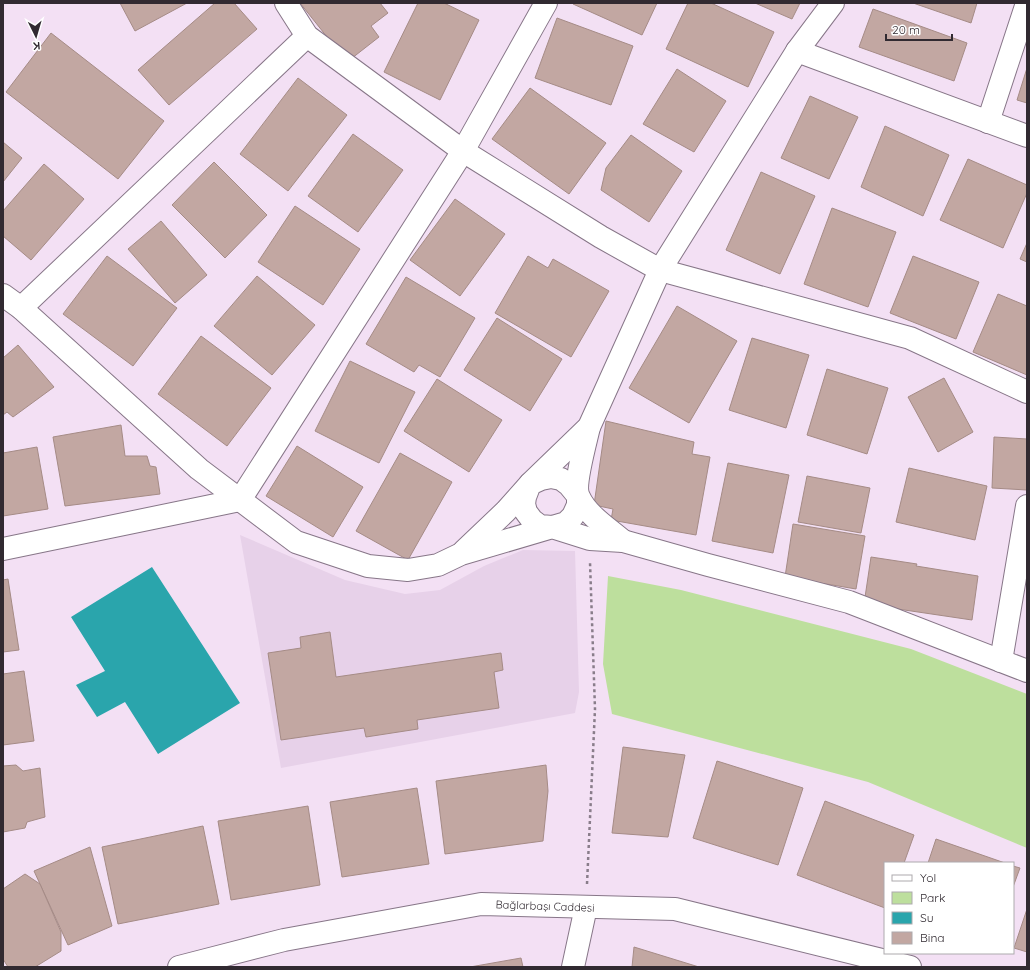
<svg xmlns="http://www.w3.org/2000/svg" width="1030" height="970" viewBox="0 0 1030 970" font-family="Quicksand,sans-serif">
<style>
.built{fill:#e7d1e9}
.park{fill:#bddf9d}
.water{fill:#2aa5ac}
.building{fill:#c2a7a2;stroke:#a58b86}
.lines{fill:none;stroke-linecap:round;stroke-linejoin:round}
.minor-casing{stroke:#877688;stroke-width:24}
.path{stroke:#897d8a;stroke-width:2.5;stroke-dasharray:3 3;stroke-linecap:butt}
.minor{stroke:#fff;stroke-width:22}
.labels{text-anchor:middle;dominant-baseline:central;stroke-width:3;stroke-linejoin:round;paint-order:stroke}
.street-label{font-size:11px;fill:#312a31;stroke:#fff}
</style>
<rect width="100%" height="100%" fill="#f3e0f4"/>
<path class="built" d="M240 535 345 580 405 594 440 590 484 566 523 550 575 551 579 692 575 713 281 768Z"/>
<path class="park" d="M608 576 681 590 911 649 1027 694V848L868 782 612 714 603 664Z"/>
<path class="water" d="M152 567 240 703 158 754 125 702 97 717 76 685 105 671 71 617Z"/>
<g class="building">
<path d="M120 3H187L135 31Z"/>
<path d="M215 3H234L257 29 169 105 138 70Z"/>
<path d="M300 3H380L388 13 371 26 379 37 347 62Z"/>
<path d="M418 3H444L479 20 440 100 384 72Z"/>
<path d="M574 3H657L642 35 573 4Z"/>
<path d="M688 3H711L774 32 748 87 666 49Z"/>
<path d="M755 3H800L792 19Z"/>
<path d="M913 3H977L971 23Z"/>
<path d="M873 9 967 43 954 81 859 47Z"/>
<path d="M557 18 633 46 611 105 535 78Z"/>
<path d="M51 33 164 121 118 179 6 92Z"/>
<path d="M1027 68V103L1017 100Z"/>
<path d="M677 69 726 101 694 152 643 124Z"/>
<path d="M298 78 347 115 288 191 240 154Z"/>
<path d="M530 88 606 143 569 194 492 139Z"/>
<path d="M810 96 858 117 829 179 781 158Z"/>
<path d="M885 126 949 155 923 216 861 187Z"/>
<path d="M353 134 403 170 358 232 308 196Z"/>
<path d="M631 135 682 171 649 222 601 190 606 168Z"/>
<path d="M3 142 22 158 3 182Z"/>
<path d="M968 159 1027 185V193L1003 248 940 220Z"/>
<path d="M214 162 267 215 225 258 172 205Z"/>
<path d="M44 164 84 199 31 260 3 236V211Z"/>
<path d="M761 172 815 196 780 274 726 250Z"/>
<path d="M455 199 505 234 460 296 410 260Z"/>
<path d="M295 206 360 249 323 305 258 262Z"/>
<path d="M832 208 896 232 868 307 804 284Z"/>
<path d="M161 221 207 275 175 303 128 249Z"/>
<path d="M1027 243V262L1020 259Z"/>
<path d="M107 256 177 308 133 366 63 314Z"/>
<path d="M528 256 548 268 553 259 609 291 571 357 495 313Z"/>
<path d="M913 256 979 282 956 339 890 313Z"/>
<path d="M257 276 315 325 272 375 214 326Z"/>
<path d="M406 277 475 318 440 377 419 365 414 372 366 344Z"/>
<path d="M998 294 1027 306V375L973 352Z"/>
<path d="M677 306 737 341 689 423 629 388Z"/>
<path d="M497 318 562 359 530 411 464 370Z"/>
<path d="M201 336 271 388 227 446 158 394Z"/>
<path d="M752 338 809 355 786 428 729 410Z"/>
<path d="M18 345 54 387 13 417 7 412 3 415V358Z"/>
<path d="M350 361 415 392 379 463 315 431Z"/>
<path d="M827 369 888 388 867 454 807 435Z"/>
<path d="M944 378 973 432 938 452 908 397Z"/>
<path d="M437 379 502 420 469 472 404 431Z"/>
<path d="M606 421 694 442 692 454 710 457 696 535 611 520 613 509 594 505Z"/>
<path d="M121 425 125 456H147L150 466 156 467 160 494 65 506 53 437Z"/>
<path d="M994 437 1027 439V490L992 488Z"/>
<path d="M297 446 363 487 333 537 266 496Z"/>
<path d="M37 447 48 509 3 516V453Z"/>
<path d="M400 453 452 482 408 560 356 531Z"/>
<path d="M728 463 789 475 773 553 712 541Z"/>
<path d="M909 468 987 486 975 540 896 522Z"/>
<path d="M807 476 870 488 861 533 798 522Z"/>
<path d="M793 524 865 536 856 589 785 577Z"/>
<path d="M871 557 917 564 916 566 978 576 972 620 864 604Z"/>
<path d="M8 579 19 650 3 652V580Z"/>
<path d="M330 632 336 677 501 653 503 670 494 672 499 708 417 720 418 729 366 737 364 728 281 740 268 653 301 648 300 637Z"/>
<path d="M24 671 34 741 3 745V674Z"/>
<path d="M623 747 685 755 668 837 612 833Z"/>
<path d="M717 761 803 788 778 865 693 838Z"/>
<path d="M16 765 23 771 40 768 45 817 27 822 25 828 3 832V766Z"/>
<path d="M546 765 548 791 543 841 445 854 436 781Z"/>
<path d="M417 788 429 864 342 877 330 802Z"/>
<path d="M825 801 914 835 904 863H885V908L797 875Z"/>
<path d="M308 806 320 885 231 900 218 821Z"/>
<path d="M203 826 219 904 118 924 102 847Z"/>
<path d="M936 839 1005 863H928Z"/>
<path d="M90 847 112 926 68 945 34 871Z"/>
<path d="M1013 866 1020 868 1013 887Z"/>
<path d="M25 874 40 884 61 932V951L35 967H8L3 959V889Z"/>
<path d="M1027 909V952L1014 948Z"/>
<path d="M634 947 699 967H632Z"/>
<path d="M521 958 523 967H470Z"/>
</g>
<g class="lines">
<defs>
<g id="minor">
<path d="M286 3 307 36 463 151 601 237 660 270 910 338 1027 392"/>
<path d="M797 51 1027 136"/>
<path d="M988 122 1027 3"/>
<path d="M3 295 21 308 199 469 296 542 368 566 408 570 438 565 461 554 566 523 573 516 578 505V496L569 485 561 479 551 477 541 479 530 484 525 497 524 504 526 512 532 520 540 526 552 527 590 539 623 541 708 565 849 602 1027 671"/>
<path d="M21 308 307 36"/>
<path d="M589 427C586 441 573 486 579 497 587 515 608 528 623 541"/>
<path d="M3 549 240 500 463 151 546 3"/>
<path d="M464 551 506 511 530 484 589 427 660 270 797 51 833 3"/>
<path d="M1001 661 1027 506"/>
<path d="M179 967 284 940 481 904 675 909 910 967"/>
<path d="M573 967 586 907"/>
</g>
</defs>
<use href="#minor" class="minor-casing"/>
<path class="path" d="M587 884 595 709 590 562"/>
<use href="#minor" class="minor"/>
</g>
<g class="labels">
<g class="street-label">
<text transform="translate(545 906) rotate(2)">Bağlarbaşı Caddesi</text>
</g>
</g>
<rect width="1030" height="970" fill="none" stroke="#312a31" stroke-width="8"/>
<rect x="884" y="862" width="130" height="92" fill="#ffffff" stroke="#adaaad"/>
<rect x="892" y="875" width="20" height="6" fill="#ffffff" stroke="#adaaad"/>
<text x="920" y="882" font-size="12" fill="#312a31">Yol</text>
<rect x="892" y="892" width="20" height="12" fill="#bddf9d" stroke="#adaaad"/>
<text x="920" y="902" font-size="12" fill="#312a31">Park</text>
<rect x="892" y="912" width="20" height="12" fill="#2aa5ac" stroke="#adaaad"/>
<text x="920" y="922" font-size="12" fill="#312a31">Su</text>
<rect x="892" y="932" width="20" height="12" fill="#c2a7a2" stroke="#adaaad"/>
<text x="920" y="942" font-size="12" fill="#312a31">Bina</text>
<g transform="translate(36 36) rotate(175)" stroke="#ffffff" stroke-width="3" paint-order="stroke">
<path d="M0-3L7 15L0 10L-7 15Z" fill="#312a31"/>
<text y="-6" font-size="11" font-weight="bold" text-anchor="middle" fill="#312a31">K</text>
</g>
<path d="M886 34v6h66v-6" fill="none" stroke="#312a31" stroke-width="2"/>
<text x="892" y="34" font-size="12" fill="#312a31" stroke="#ffffff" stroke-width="3" paint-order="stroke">20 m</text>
</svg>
